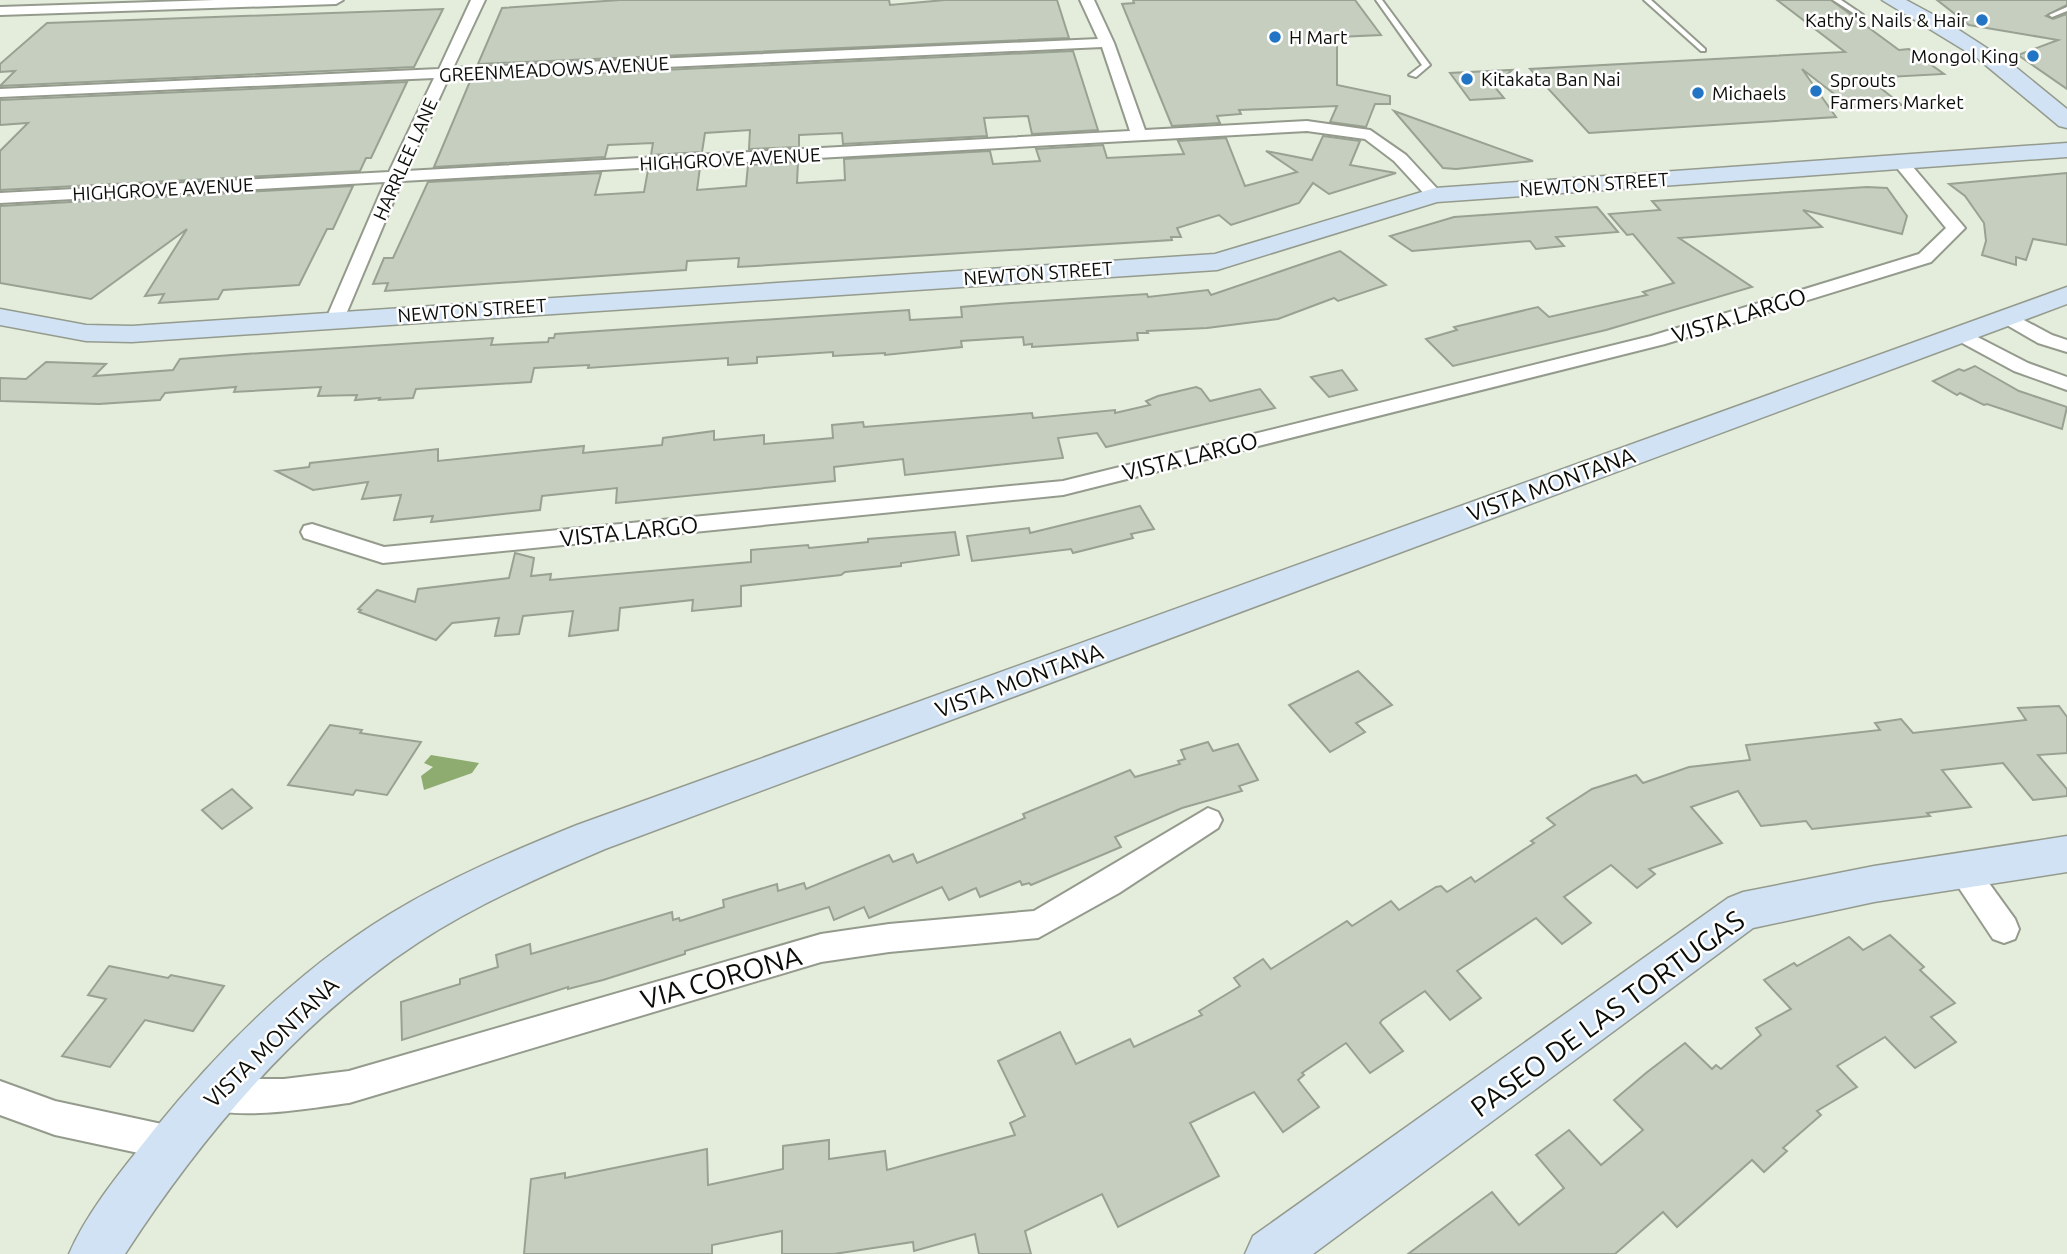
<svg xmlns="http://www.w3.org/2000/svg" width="2067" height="1254" viewBox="0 0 2067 1254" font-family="Ubuntu,sans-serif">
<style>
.water{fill:#8eac70}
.building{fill:#c6cfbf;stroke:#99a192;stroke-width:2}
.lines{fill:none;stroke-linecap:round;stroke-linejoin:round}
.lane-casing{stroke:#949b8d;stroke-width:4}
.street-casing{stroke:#949b8d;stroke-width:4}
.secondary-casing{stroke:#949b8d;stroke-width:3}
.lane{fill:#fff;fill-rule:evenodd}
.street{fill:#fff;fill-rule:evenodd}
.secondary{fill:#d1e2f4;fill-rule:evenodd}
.poi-dot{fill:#2275c4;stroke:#fff;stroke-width:2.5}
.labels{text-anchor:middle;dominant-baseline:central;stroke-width:5;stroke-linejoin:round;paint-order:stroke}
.far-poi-label{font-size:19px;fill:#0b0d08;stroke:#fff;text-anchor:start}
.far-street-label{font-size:19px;fill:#0b0d08;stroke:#fff}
.street-label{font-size:23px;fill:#0b0d08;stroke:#fff}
.near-street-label{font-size:28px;fill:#0b0d08;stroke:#fff}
</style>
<rect width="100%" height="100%" fill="#e4ecdc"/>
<path class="water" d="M431 755 479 763 472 773 424 790 421 776 433 767 424 763Z"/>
<g class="building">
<path d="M620 0H889L890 5 945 0H1057L1069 38 478 64 502 8Z"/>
<path d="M1133 0H1355L1381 35 1337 37V85L1390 96V104H1375L1366 127 1330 122 1337 106 1239 110 1241 114 1217 116 1220 123 1172 126 1122 4 1134 3Z"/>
<path d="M1777 0H1831L1899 50 1909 49 1944 74 1868 78 1902 105 1851 107 1802 69 1836 117 1589 133 1530 69 1845 52Z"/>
<path d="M1937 0H2067V5L2046 16 2053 19 2067 14V89L2018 55 2058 40 1969 25Z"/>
<path d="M443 9 414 67 0 86 15 71 0 72V64L47 23Z"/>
<path d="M1073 51 1098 130 1032 134 1028 116 984 118 987 136 843 144 842 133 799 135V147L749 149 750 130 705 133 702 152 651 155 653 143 608 145 605 157 434 167 471 79Z"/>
<path d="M1512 70 1494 86 1504 98 1470 100 1450 73Z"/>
<path d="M407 82 371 158H366L360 171 0 190V151L28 123 0 125V100Z"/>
<path d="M1394 111 1533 161 1456 169 1443 168Z"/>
<path d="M1323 136 1360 141 1350 165 1396 173 1329 194 1313 183 1299 203 1231 225 1219 215 1177 228 1181 237H1171L1172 240 738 267 739 258 687 261 686 270 385 291 388 283 373 284 384 258H393L428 182 601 173 595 195 644 192 648 170 700 167 697 190 746 186 748 165 798 162 797 183 845 180 844 159 990 151 993 164 1040 161 1036 149 1103 145 1107 158 1184 154 1178 141 1226 138 1245 186 1297 172 1266 151 1312 160Z"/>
<path d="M2067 173V245L2033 239 2026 260 2016 257V265L1982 255 1986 241 1984 223 1965 196 1949 184Z"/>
<path d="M353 186 333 229H327L299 285 223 290 218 299 159 303 164 294 145 296 187 229 91 299 0 283V206Z"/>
<path d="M1867 187 1887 188 1907 216 1902 234 1803 210 1822 227 1679 238 1752 287 1606 330 1453 366 1426 339 1457 330 1454 327 1538 307 1549 317 1647 295 1643 292 1674 283 1633 234 1627 235 1609 214 1660 210 1652 201Z"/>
<path d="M1597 207 1618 232 1556 237 1564 246 1536 249 1530 241 1412 251 1390 236 1454 217Z"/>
<path d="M1340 251 1386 285 1338 301 1334 298 1278 319 1207 328 1147 331 1148 333H1137L1138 340 1032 347V344L1024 345 1023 337 961 341 962 347 885 355V353L833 356V352L757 357V363L728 365V358L588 368 589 365 534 368 531 382 416 389 413 398 379 400 380 398 355 400 357 395 318 396 321 387 234 392 236 387 165 393 160 400 99 404 0 401V378L26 379 46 362 106 364 94 376 173 370 180 359 245 354 493 338 491 345 548 342 549 338H554L555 334 909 310 910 320 962 317 961 307 997 304 1147 294 1148 297 1208 290 1211 295Z"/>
<path d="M1975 366 2019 391 2067 407 2062 429 1987 404 1984 405 1960 393 1957 395 1933 381 1959 369 1964 371Z"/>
<path d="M1342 370 1357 390 1329 397 1311 377Z"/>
<path d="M1196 387 1201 389 1210 401 1260 389 1275 408 1106 447 1097 433 1058 438 1063 458 905 475 903 459 834 467 835 481 616 503 617 488 542 496 540 510 431 522 433 516 394 520 401 495 362 499 368 482 313 490 276 471 309 467 310 463 438 449V461L584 446 583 453 662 445 663 438 714 431V440L764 435V444L833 438 832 425 863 422 864 427 1032 413 1033 418 1115 410V413L1150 405 1146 401 1158 396Z"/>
<path d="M1140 506 1154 529 1131 534 1133 538 1073 553 1071 549 972 561 967 536 1029 528 1030 533Z"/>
<path d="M955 532 959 555 901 563V566L845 572 841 575 741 586V606L692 611 693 600 620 608 618 630 569 636 573 611 523 616 519 634 495 636 499 618 452 623 436 640 359 612 361 610 358 609 377 590 415 602 418 589 509 578 515 553 534 558 531 576 551 574 550 580 751 562V550L808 545 809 548 868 542V539Z"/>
<path d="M1358 671 1392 705 1356 723 1365 732 1330 752 1289 705Z"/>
<path d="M2059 706 2067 717V753L2038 755 2067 789V796L2033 800 2003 763 1942 770 1971 807 1927 813 1930 816 1812 829 1806 821 1761 826 1738 791 1691 807 1722 843 1649 869 1655 874 1637 888 1611 865 1564 897 1591 923 1562 944 1536 918 1457 971 1481 998 1450 1020 1425 991 1382 1020 1380 1023 1403 1051 1370 1073 1346 1043 1302 1073 1304 1075 1298 1080 1319 1107 1283 1132 1254 1092 1190 1123 1219 1176 1118 1227 1102 1194 1025 1231 1031 1254H979L975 1234 914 1251 913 1242 834 1254H782V1231L712 1245V1254H524L531 1179 565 1173V1178L707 1149 708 1185 783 1169V1146L829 1140V1159L885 1151 887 1170 1015 1135 1010 1123 1025 1116 998 1061 1060 1032 1076 1064 1130 1039 1134 1047 1202 1015 1199 1011 1240 986 1234 978 1263 959 1271 969 1347 921 1352 926 1391 901 1399 910 1436 887 1441 886 1447 892 1471 877 1475 882 1534 843 1531 841 1555 825 1547 818 1592 789 1636 775 1643 783 1689 767 1750 760 1746 745 1880 730 1875 723 1901 719 1913 733 2026 720 2018 708Z"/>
<path d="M330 725 362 730 360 733 421 742 387 795 356 790 353 795 288 785Z"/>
<path d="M1208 742 1213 751 1238 744 1258 780 1239 786 1242 791 1182 808 1115 837 1121 847 1031 885 1029 883 1022 885 1020 881 980 897 976 888 949 900 942 887 869 918 864 907 834 920 829 907 685 951V954L603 980 568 989V987L402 1040 401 1002 460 984V979L498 967 496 955 530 944 531 954 672 912 673 920 679 918 680 921 724 907 723 900 777 884 778 891 804 883 806 889 889 855 893 862 913 854 917 863 1025 818 1023 814 1130 770 1135 777 1180 764 1178 761 1185 759 1181 750Z"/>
<path d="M232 789 252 808 222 829 202 810Z"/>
<path d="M1890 935 1924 967 1920 970 1955 1003 1931 1017 1956 1042 1915 1068 1885 1037 1837 1066 1857 1087 1817 1111 1821 1115 1783 1148 1787 1151 1764 1172 1752 1160 1677 1227 1663 1212 1615 1254H1408L1492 1192 1519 1225 1564 1188 1536 1155 1569 1130 1601 1165 1643 1130 1614 1100 1646 1073 1685 1043 1712 1069 1716 1065 1721 1069 1761 1035 1756 1028 1791 1009 1764 980 1794 963 1797 966 1849 937 1863 950Z"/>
<path d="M109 966 168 978 171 975 224 986 193 1031 145 1020 110 1067 62 1056 106 999 88 995Z"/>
</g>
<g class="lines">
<defs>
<g id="lane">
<path d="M1376 0H1382L1430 65 1416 77 1409 75 1422 65Z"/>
<path d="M1644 0H1651L1705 49V51H1701Z"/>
<path d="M1833 0H1841L1863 15 1858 16Z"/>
<path d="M2067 7V11L2052 17 2049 15Z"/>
</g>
<g id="street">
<path d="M215 0H343L336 4 0 15V7Z"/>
<path d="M471 0H485L453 68 1098 39 1080 0H1094L1114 43 1145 130 1307 121 1370 130 1406 155 1443 195 1441 199H1429L1394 161 1365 139 1307 131 402 181 344 319 335 325 326 319 385 182 0 203V193L389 172 434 78 0 97V89L439 69ZM1102 47 1130 131 406 171 449 77Z"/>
<path d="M1901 158 1907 160 1965 228 1931 262 1665 344 1063 495 383 563 304 538 301 532 304 526 312 524 384 547 1063 481 1651 336 1919 254 1946 228 1893 163Z"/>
<path d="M2007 311 2052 335 2067 340V352L2038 343 2000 321 1998 317 2000 313Z"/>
<path d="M1960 328 2028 363 2067 377V390L2014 371 1953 338 1950 334Z"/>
<path d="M1208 808 1218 812 1222 820 1218 828 1119 893 1038 938 889 952 821 962 349 1103C311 1108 238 1121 203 1107L199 1095 203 1083 215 1079H284L349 1071 821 934 889 924 1034 911Z"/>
<path d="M1963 857 1973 861 2015 919 2019 929 2015 939 2004 943 1993 939 1953 879 1949 870 1953 861Z"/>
<path d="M0 1081 55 1101 171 1126 183 1131 188 1143 183 1155 171 1160 55 1135 0 1115Z"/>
</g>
<g id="secondary">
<path d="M1882 0H1906L1945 21 2013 65 2067 109V128L2059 126 1977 58Z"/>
<path d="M2067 143V157L1437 202 1217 270 132 342 86 341 0 325V309L86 325 132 326 1215 254 1435 188Z"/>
<path d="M2067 287V304L605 849C542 876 477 904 419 942 298 1021 203 1134 125 1254H69C88 1210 123 1169 153 1131 220 1048 298 970 390 914 449 878 513 851 577 825Z"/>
<path d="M2067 836V872L1874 902 1753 928 1313 1254H1245L1253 1236 1728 898 1743 892 1874 866Z"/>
</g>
</defs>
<use href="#lane" class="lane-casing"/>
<use href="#street" class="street-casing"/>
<use href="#secondary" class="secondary-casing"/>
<use href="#lane" class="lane"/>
<use href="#street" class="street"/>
<use href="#secondary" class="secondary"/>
</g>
<g class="poi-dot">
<circle cx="1982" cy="20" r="7"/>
<circle cx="1275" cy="37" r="7"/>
<circle cx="2033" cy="56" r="7"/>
<circle cx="1467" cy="79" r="7"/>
<circle cx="1816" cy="91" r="7"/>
<circle cx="1698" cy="93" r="7"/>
</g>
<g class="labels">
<g class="far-poi-label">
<text x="1968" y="20" text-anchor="end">Kathy's Nails &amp; Hair</text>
<text x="1289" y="37">H Mart</text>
<text x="2019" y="56" text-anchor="end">Mongol King</text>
<text x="1481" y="79">Kitakata Ban Nai</text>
<text x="1830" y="80">Sprouts<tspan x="1830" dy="22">Farmers Market</tspan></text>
<text x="1712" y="93">Michaels</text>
</g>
<g class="far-street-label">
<text transform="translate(554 69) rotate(-3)">GREENMEADOWS AVENUE</text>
<text transform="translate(405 159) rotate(-66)">HARRLEE LANE</text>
<text transform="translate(730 159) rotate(-3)">HIGHGROVE AVENUE</text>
<text transform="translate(1594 184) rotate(-4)">NEWTON STREET</text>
<text transform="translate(163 189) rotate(-3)">HIGHGROVE AVENUE</text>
<text transform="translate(1038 273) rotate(-4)">NEWTON STREET</text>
<text transform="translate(472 310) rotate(-4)">NEWTON STREET</text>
</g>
<g class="street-label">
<text transform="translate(1739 315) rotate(-17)">VISTA LARGO</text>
<text transform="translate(1190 456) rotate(-14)">VISTA LARGO</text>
<text transform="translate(1551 484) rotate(-20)">VISTA MONTANA</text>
<text transform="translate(629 531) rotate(-6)">VISTA LARGO</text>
<text transform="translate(1019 680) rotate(-20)">VISTA MONTANA</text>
<text transform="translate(271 1042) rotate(-44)">VISTA MONTANA</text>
</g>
<g class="near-street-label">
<text transform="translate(721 977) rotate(-16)">VIA CORONA</text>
<text transform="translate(1607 1013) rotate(-36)">PASEO DE LAS TORTUGAS</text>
</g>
</g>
</svg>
